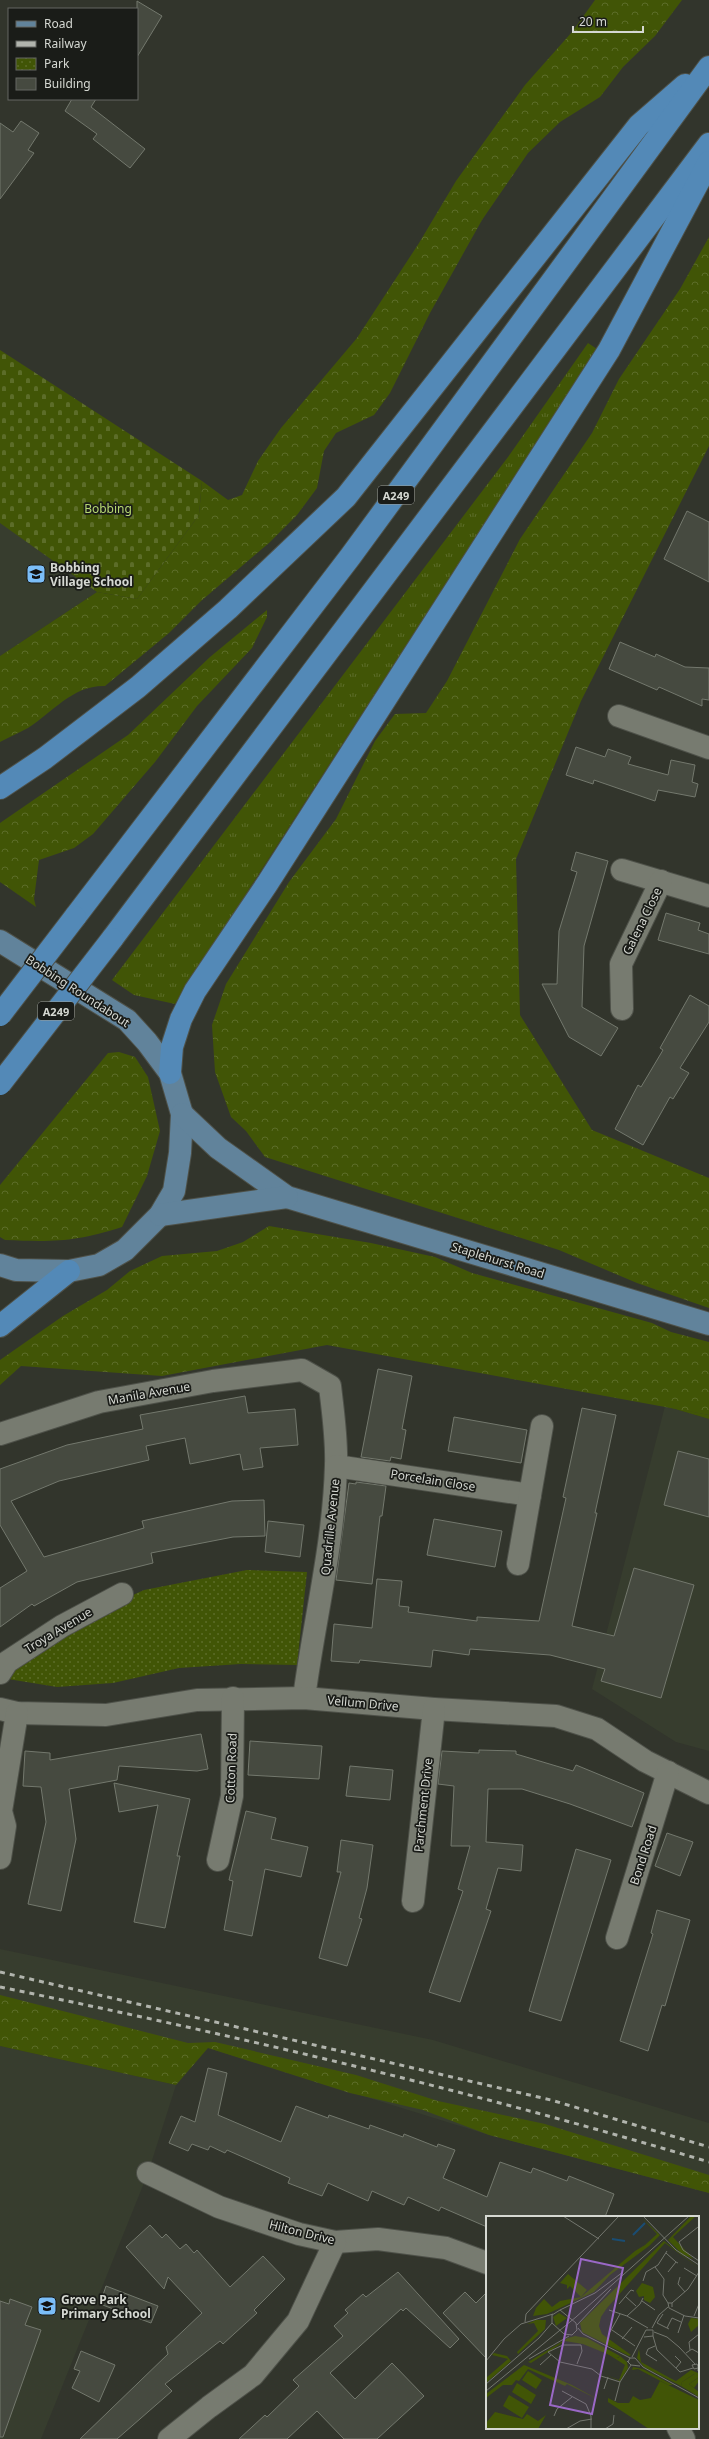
<svg xmlns="http://www.w3.org/2000/svg" width="709" height="2439" viewBox="0 0 709 2439" font-family="'Noto Sans',sans-serif">
<style>
.built{fill:#373d2e}
.grass{fill:url(#grass-tufts)}
.forest{fill:url(#forest-crowns)}
.cemetery{fill:url(#cemetery-stones)}
.park{fill:url(#park-dots)}
.building{fill:#464a40;stroke:#73786d}
.lines{fill:none;stroke-linecap:round;stroke-linejoin:round}
.minor-casing{stroke:#4e5149;stroke-width:24}
.major-casing{stroke:#4e5149;stroke-width:24}
.highway-casing{stroke:#4e5149;stroke-width:24}
.minor{stroke:#777b70;stroke-width:22}
.major{stroke:#61839b;stroke-width:22}
.highway{stroke:#5389b7;stroke-width:22}
.rail{stroke:#b1b4ad;stroke-width:3;stroke-dasharray:5 5;stroke-linecap:butt}
.highway-bridge-casing{stroke:#4e5149;stroke-width:24;stroke-linecap:butt}
.highway-bridge{stroke:#5389b7;stroke-width:22}
.labels{text-anchor:middle;dominant-baseline:central;stroke-width:3.5;stroke-linejoin:round;paint-order:stroke}
.shield{fill:#1a1c18;stroke:#9da09a;stroke-width:1}
.shield-label{font-size:11px;font-weight:bold;fill:#d5d8d2}
.park-label{font-size:12px;fill:#b7d872;stroke:#1a1c18}
.poi-label{font-size:12px;font-weight:bold;fill:#d5d8d2;stroke:#1a1c18;text-anchor:start}
.street-label{font-size:12px;fill:#d5d8d2;stroke:#1a1c18}
.inset-river{fill:none;stroke:#1a4d73;stroke-width:2}
.inset-road{fill:none;stroke:#73766e;stroke-width:1}
.view{fill:#9a68c6;fill-opacity:0.15;stroke:#9a68c6;stroke-width:2}
.inset-edge{fill:none;stroke:#d5d8d2;stroke-width:2}
</style>
<defs>
<pattern id="grass-tufts" width="24" height="20" patternUnits="userSpaceOnUse"><rect width="24" height="20" fill="#415506"/><path d="M3 7l-1-3M5 7V3M7 7l1-3M15 17l-1-3M17 17v-4M19 17l1-3" fill="none" stroke="#5c6d29"/></pattern>
<pattern id="forest-crowns" width="20" height="18" patternUnits="userSpaceOnUse"><rect width="20" height="18" fill="#415506"/><path d="M2 6a3 3 0 1 1 6 0M12 15a3 3 0 1 1 6 0" fill="none" stroke="#5c6d29"/></pattern>
<pattern id="cemetery-stones" width="16" height="16" patternUnits="userSpaceOnUse"><rect width="16" height="16" fill="#415506"/><path d="M2 7V4a2 2 0 0 1 4 0v3zM10 15v-3a2 2 0 0 1 4 0v3z" fill="#5c6d29"/></pattern>
<pattern id="park-dots" width="8" height="8" patternUnits="userSpaceOnUse"><rect width="8" height="8" fill="#415506"/><path d="M2 2h.1M6 6h.1" fill="none" stroke="#5c6d29" stroke-width="1.8" stroke-linecap="round"/></pattern>
</defs>
<rect width="100%" height="100%" fill="#32352c"/>
<g class="built">
<path d="M0 522 97 592 0 656Z"/>
<path d="M665 1406 709 1419V1751L676 1742 592 1689Z"/>
<path d="M0 1949 433 2040 709 2123V2193L489 2135 208 2048 0 2004Z"/>
<path d="M0 2046 176 2085 148 2173 41 2439H0Z"/>
</g>
<g class="grass">
<path d="M588 343 597 349 175 1004 134 995 112 980 508 457Z"/>
<path d="M665 1406 709 1415V1419Z"/>
</g>
<g class="forest">
<path d="M595 0H682L655 36 623 67 600 97 560 122 528 153 482 220 430 313 390 393 374 415 336 433 324 451 317 488 297 515 269 543 201 601 169 633 105 686C73 685 53 712 28 728 19 733 9 737 0 742V656L97 592 137 599 199 515 202 481 228 500 242 495 258 461 281 428 357 338 419 243 456 181 525 85 572 32Z"/>
<path d="M709 237V446L581 701 516 859 520 1015 592 1130 709 1178V1308L637 1283 559 1250 265 1157 246 1131 231 1117 215 1072 212 1025 226 984 289 882 336 819 375 741 395 714 426 713 447 681 520 539 592 433 619 379 680 289Z"/>
<path d="M267 610V617L252 648 197 706 155 762 93 834 74 848 39 860 34 899 36 907 0 882V823L128 735 210 657Z"/>
<path d="M119 1052 135 1057 148 1077 160 1131 147 1176 122 1227C76 1242 53 1242 5 1240L0 1237V1185L108 1053Z"/>
<path d="M269 1226 371 1243 435 1257 472 1273 652 1323 671 1332 709 1342V1415L327 1345 162 1376 21 1366 0 1385V1360L63 1316 107 1290 130 1271 162 1256 217 1251 243 1242Z"/>
<path d="M0 1995 188 2043 215 2042 356 2075 438 2101 545 2124 709 2175V2193L489 2135 423 2110 350 2093 208 2048 176 2085 0 2046Z"/>
</g>
<path class="cemetery" d="M0 350 202 481 199 515 137 599 97 592 0 523Z"/>
<path class="park" d="M247 1570 307 1572 297 1665 241 1664 179 1668 113 1683 57 1687 8 1679 13 1663 109 1606 144 1590Z"/>
<g class="building">
<path d="M137 1 162 16 137 57Z"/>
<path d="M72 99H96L91 107 145 149 130 168 93 139 97 134 65 111Z"/>
<path d="M21 121 39 133 28 150 34 153 0 199V123L13 132Z"/>
<path d="M687 511 709 522V582L664 559Z"/>
<path d="M620 642 655 657 656 654 685 667 709 668V700L702 699V706L659 687 657 690 609 669Z"/>
<path d="M576 747 605 757 608 749 631 757 628 764 668 775 671 760 695 765 692 782 698 784 695 797 658 790 655 801 594 780 593 784 566 775Z"/>
<path d="M576 852 608 861 584 946 582 1007 618 1028 601 1056 569 1037 542 984H557L559 931 577 872 571 870Z"/>
<path d="M666 913 700 923 698 930 709 934V954L658 940Z"/>
<path d="M690 995 709 1006V1022L680 1068 689 1073 673 1099 670 1097 643 1145 615 1129 638 1085 641 1087 663 1050 660 1048Z"/>
<path d="M378 1369 412 1376 402 1429 406 1430 401 1459 391 1457 390 1461 361 1457Z"/>
<path d="M245 1396 248 1413 295 1409 298 1445 260 1448 263 1467 243 1470 240 1454 190 1464 185 1438 146 1446 149 1460 59 1481 11 1501 44 1557 144 1528 142 1521 232 1501 264 1500 265 1536 233 1537 151 1553 153 1563 77 1582 34 1606 32 1604 0 1627V1588L27 1571 0 1525V1469L67 1445 143 1429 140 1415Z"/>
<path d="M582 1408 616 1415 595 1513H597L572 1626 614 1636 634 1568 694 1585 661 1698 601 1681 605 1669 550 1655 470 1649 469 1655 433 1650 431 1667 360 1660 359 1663 331 1661 334 1624 372 1628 377 1579 402 1581 399 1606 409 1607 408 1612 477 1621V1617L539 1621 566 1498 563 1497Z"/>
<path d="M454 1417 527 1430 521 1463 448 1451Z"/>
<path d="M678 1451 709 1459V1517L664 1505Z"/>
<path d="M356 1482 386 1486 382 1516H380L372 1584 336 1580 349 1483 356 1484Z"/>
<path d="M434 1519 502 1531 495 1567 427 1555Z"/>
<path d="M268 1521 304 1525 300 1557 265 1552Z"/>
<path d="M201 1734 208 1769 197 1771 119 1766 117 1780 69 1789 76 1839 61 1911 28 1904 46 1822 41 1787 23 1786 25 1751 50 1753V1760Z"/>
<path d="M250 1741 322 1746 319 1779 248 1775Z"/>
<path d="M479 1750 516 1751V1754L573 1771 576 1765 644 1793 632 1827 570 1804 522 1789H488L486 1842 523 1845 521 1871 498 1868 486 1909 491 1911 460 2002 429 1992 463 1891 458 1889 470 1846H451L454 1786 438 1784 442 1751 479 1753Z"/>
<path d="M350 1766 393 1770 390 1800 346 1796Z"/>
<path d="M114 1783 190 1799 177 1856H180L165 1928 134 1922 158 1805 119 1812Z"/>
<path d="M246 1811 276 1818 271 1839 308 1847 301 1877 265 1869 252 1936 224 1930 233 1881 229 1880Z"/>
<path d="M667 1833 693 1842 680 1876 655 1866Z"/>
<path d="M341 1840 373 1845 367 1888 359 1918 362 1919 347 1966 319 1958 341 1872H337Z"/>
<path d="M576 1849 611 1860 561 2021 529 2011Z"/>
<path d="M657 1910 690 1920 665 2006 662 2005 648 2051 620 2041 653 1934 651 1933Z"/>
<path d="M208 2068 227 2073 218 2115 281 2142 296 2106 328 2118 329 2115 369 2129 370 2125 403 2137 404 2134 437 2147 438 2144 455 2150 443 2178 487 2197 500 2162 531 2173 533 2168 567 2181 569 2176 614 2194 605 2217H487V2227L441 2207 439 2211 408 2197 404 2205 372 2191 368 2201 328 2183 322 2196 288 2183 290 2178 227 2150 225 2153 210 2146 208 2150 192 2144 188 2151 169 2143 181 2116 195 2122Z"/>
<path d="M150 2225 162 2238 166 2234 180 2249 186 2244 194 2253 197 2250 230 2287 263 2256 285 2279 254 2310 257 2313 223 2344 220 2341 165 2384 172 2391 117 2439H80L168 2354 166 2347 202 2313 168 2277 164 2289 126 2247Z"/>
<path d="M398 2272 459 2339 450 2348 406 2308 403 2311 401 2309 330 2373 355 2399 392 2363 424 2396 377 2439H344L317 2411 287 2439H239L265 2415 267 2417 299 2386 293 2380 343 2336 334 2326 348 2313 345 2310 363 2294 366 2297Z"/>
<path d="M106 2286 158 2306 151 2323 100 2304Z"/>
<path d="M465 2292 476 2303 487 2292V2359L443 2313Z"/>
<path d="M10 2299 32 2307 25 2325 41 2330 3 2437H0V2301L9 2304Z"/>
<path d="M81 2351 115 2365 99 2402 72 2388 80 2371 74 2369Z"/>
</g>
<g class="lines">
<defs>
<g id="minor">
<path d="M619 716 709 748"/>
<path d="M622 870 709 896"/>
<path d="M622 1009 621 964 661 881"/>
<path d="M0 1434 99 1402 213 1381 302 1370 330 1386C333 1413 337 1439 336 1465 334 1544 314 1621 304 1698"/>
<path d="M336 1466 530 1495"/>
<path d="M518 1564 542 1426"/>
<path d="M0 1673 7 1662 62 1626 122 1594"/>
<path d="M0 1709 17 1713 106 1715 197 1700 304 1698 434 1709 556 1716 597 1729 645 1761 709 1793"/>
<path d="M0 1858 5 1826 1 1811 17 1713"/>
<path d="M218 1860 232 1796 233 1698"/>
<path d="M413 1901 434 1709"/>
<path d="M617 1938 668 1772"/>
<path d="M148 2173 219 2207 299 2234 335 2242 378 2239 446 2248 487 2263"/>
<path d="M678 2428 684 2439"/>
<path d="M169 2439 209 2407 253 2375 298 2321 335 2242"/>
</g>
<g id="major">
<path d="M0 941 127 1020 147 1042 170 1073 182 1114 180 1153 174 1191 160 1215 125 1250 99 1265 69 1271 16 1270 0 1265"/>
<path d="M182 1114 218 1148 287 1197 709 1324"/>
<path d="M160 1215 287 1197"/>
</g>
<g id="highway">
<path d="M0 788 45 758 138 687 228 609 346 497 639 125 685 85"/>
<path d="M75 917 350 557 709 67"/>
<path d="M112 939 709 144"/>
<path d="M170 1073 172 1047 181 1019 195 991 267 884 609 350 709 162"/>
<path d="M0 1326 69 1271"/>
</g>
</defs>
<use href="#minor" class="minor-casing"/>
<use href="#major" class="major-casing"/>
<use href="#highway" class="highway-casing"/>
<use href="#minor" class="minor"/>
<use href="#major" class="major"/>
<use href="#highway" class="highway"/>
<g class="rail">
<path d="M0 1972 551 2100 709 2147"/>
<path d="M0 1987C239 2036 476 2092 709 2162"/>
</g>
<defs>
<g id="highway-bridge">
<path d="M0 1015 75 917"/>
<path d="M0 1084 112 939"/>
</g>
</defs>
<use href="#highway-bridge" class="highway-bridge-casing"/>
<use href="#highway-bridge" class="highway-bridge"/>
</g>
<defs>
<symbol id="school-square" viewBox="-11 -11 22 22"><rect x="-9" y="-9" width="18" height="18" rx="4" fill="#7bbef8" stroke="#1a1c18"/><path d="M0-5L7-2L0 1L-7-2ZM-4 1L0 2.5L4 1V4Q0 6-4 4Z" fill="#111"/></symbol>
</defs>
<g fill-rule="evenodd">
<use href="#school-square" x="25" y="563" width="22" height="22"/>
<use href="#school-square" x="36" y="2295" width="22" height="22"/>
</g>
<g class="labels">
<g class="shield">
<rect x="378" y="486" width="36" height="18" rx="3"/>
<rect x="38" y="1002" width="36" height="18" rx="3"/>
</g>
<g class="shield-label">
<text x="396" y="495">A249</text>
<text x="56" y="1011">A249</text>
</g>
<g class="park-label">
<text x="108" y="508">Bobbing</text>
</g>
<g class="poi-label">
<text x="50" y="567">Bobbing<tspan x="50" dy="14">Village School</tspan></text>
<text x="61" y="2299">Grove Park<tspan x="61" dy="14">Primary School</tspan></text>
</g>
<g class="street-label">
<text transform="translate(642 921) rotate(-64)">Galena Close</text>
<text transform="translate(78 991) rotate(33)">Bobbing Roundabout</text>
<text transform="translate(498 1260) rotate(17)">Staplehurst Road</text>
<text transform="translate(149 1393) rotate(-10)">Manila Avenue</text>
<text transform="translate(433 1480) rotate(9)">Porcelain Close</text>
<text transform="translate(330 1527) rotate(-84)">Quadrille Avenue</text>
<text transform="translate(58 1630) rotate(-31)">Troya Avenue</text>
<text transform="translate(363 1703) rotate(5)">Vellum Drive</text>
<text transform="translate(231 1768) rotate(-88)">Cotton Road</text>
<text transform="translate(423 1805) rotate(-84)">Parchment Drive</text>
<text transform="translate(643 1855) rotate(-72)">Bond Road</text>
<text transform="translate(302 2232) rotate(14)">Hilton Drive</text>
</g>
</g>
<g transform="translate(486 2216)">
<rect width="213" height="213" fill="#32352c"/>
<path d="M153 133 155 146 184 162 190 165 205 154 212 157 213 165 208 172 203 168 212 162 208 158 196 166 195 170 158 151 151 142ZM117 135 132 142 134 140 141 146 142 152 134 165 120 159 133 164 139 149ZM147 151 157 153 187 169H182L152 153 146 154Z" fill="#415506"/>
<path d="M205 0H210L187 21 207 43 196 38 182 24ZM156 2 174 19 163 30 124 59 108 76 61 98 47 100 50 92 58 83 66 91 74 85 95 81 149 35 159 29 171 18ZM178 25 213 52 179 27 121 92 115 101 113 110 116 118 145 139 143 140 96 116 94 107ZM73 97 81 102 70 110 67 101ZM50 104H60L59 113 32 138 31 136 52 115 48 107 41 108ZM89 120 101 122 134 140 131 142 97 128 79 125 45 147 42 146 82 122ZM8 137 21 140 25 145 0 167V162L22 143 6 139ZM38 149 86 169 113 184 81 168 79 170 42 153 33 165 30 164 26 169H17L0 182V178ZM210 157 213 161 203 168 213 176V181L195 170 196 166ZM9 196 37 203 41 198 52 205 60 199 52 213H0V207Z" fill="#415506"/>
<path d="M82 58 101 74 95 81 84 70 81 73V69L74 67Z" fill="#415506"/>
<path d="M156 67 167 71 169 81 164 87 158 84V80L153 81 150 75ZM205 102 213 103V109L205 116 202 108ZM174 165 213 184V213H163L122 186V182L132 187H143L147 180 154 184 165 182Z" fill="#415506"/>
<path d="M42 155 56 164 50 173 36 164ZM31 167 50 179 45 188 26 176ZM23 179 43 191 36 202 17 190Z" fill="#415506"/>
<path class="inset-river" d="M147 19 159 7M126 23 139 25"/>
<path class="inset-road" d="M77 0 113 23M157 0 190 34 213 49M212 11 193 26 197 34 213 45M180 37 190 46M169 51 178 63 177 79 182 87M198 52 211 60M182 56 190 46 192 47M194 61 192 68 199 76M157 65 160 56 172 49 181 35M139 80 150 90M156 85 169 94M186 87 202 73 213 56M133 88 145 74 148 75M186 91V87H182L183 92 199 100 213 102M74 94 90 107 91 114 86 119 78 118 66 107V99ZM74 94 109 77 137 56M123 94 141 100 162 112M177 98 171 107 183 113M141 100 154 88 157 82M208 100 213 88M39 106 40 98 133 0M91 109 125 73M92 112 97 118 144 142M166 112 173 99 182 91M181 112 186 102 195 106M126 114 149 130M124 116 134 98M168 116 181 121 193 131 209 148M192 117 198 99M167 120 171 134 194 156 207 152M136 123 146 111M169 130 162 133 160 138 171 145M204 134 203 126 213 118M200 137 206 133 213 137M189 140 195 146 190 152M146 141 160 114H167V120L158 121M43 143 83 120M0 145 18 123 35 108 67 98M141 145 145 149 154 150M142 146 144 142H149L157 151 213 182M91 148 96 135 95 129H77L62 136 74 146 106 153 115 160 134 166M54 149 65 139M212 152 208 153 206 149 211 148 212 150V155M0 168 53 122 66 107M118 173 122 161M0 175 90 101 203 0M76 175 100 188 105 200V213M129 185 134 166 145 149M68 200 71 193 86 181M80 213 94 205 106 203M119 213 127 208 128 199"/>
<path class="view" d="M95 43 137 52 106 198 64 189Z"/>
<rect width="213" height="213" class="inset-edge"/>
</g>
<rect x="8" y="8" width="130" height="92" fill="#1a1c18" stroke="#656762"/>
<rect x="16" y="21" width="20" height="6" fill="#61839b" stroke="#656762"/>
<text x="44" y="28" font-size="12" fill="#d5d8d2">Road</text>
<rect x="16" y="41" width="20" height="6" fill="#b1b4ad" stroke="#656762"/>
<text x="44" y="48" font-size="12" fill="#d5d8d2">Railway</text>
<rect x="16" y="58" width="20" height="12" fill="url(#park-dots)" stroke="#656762"/>
<text x="44" y="68" font-size="12" fill="#d5d8d2">Park</text>
<rect x="16" y="78" width="20" height="12" fill="#464a40" stroke="#656762"/>
<text x="44" y="88" font-size="12" fill="#d5d8d2">Building</text>
<path d="M573 26v6h70v-6" fill="none" stroke="#d5d8d2" stroke-width="2"/>
<text x="579" y="26" font-size="12" fill="#d5d8d2" stroke="#1a1c18" stroke-width="3" paint-order="stroke">20 m</text>
</svg>
